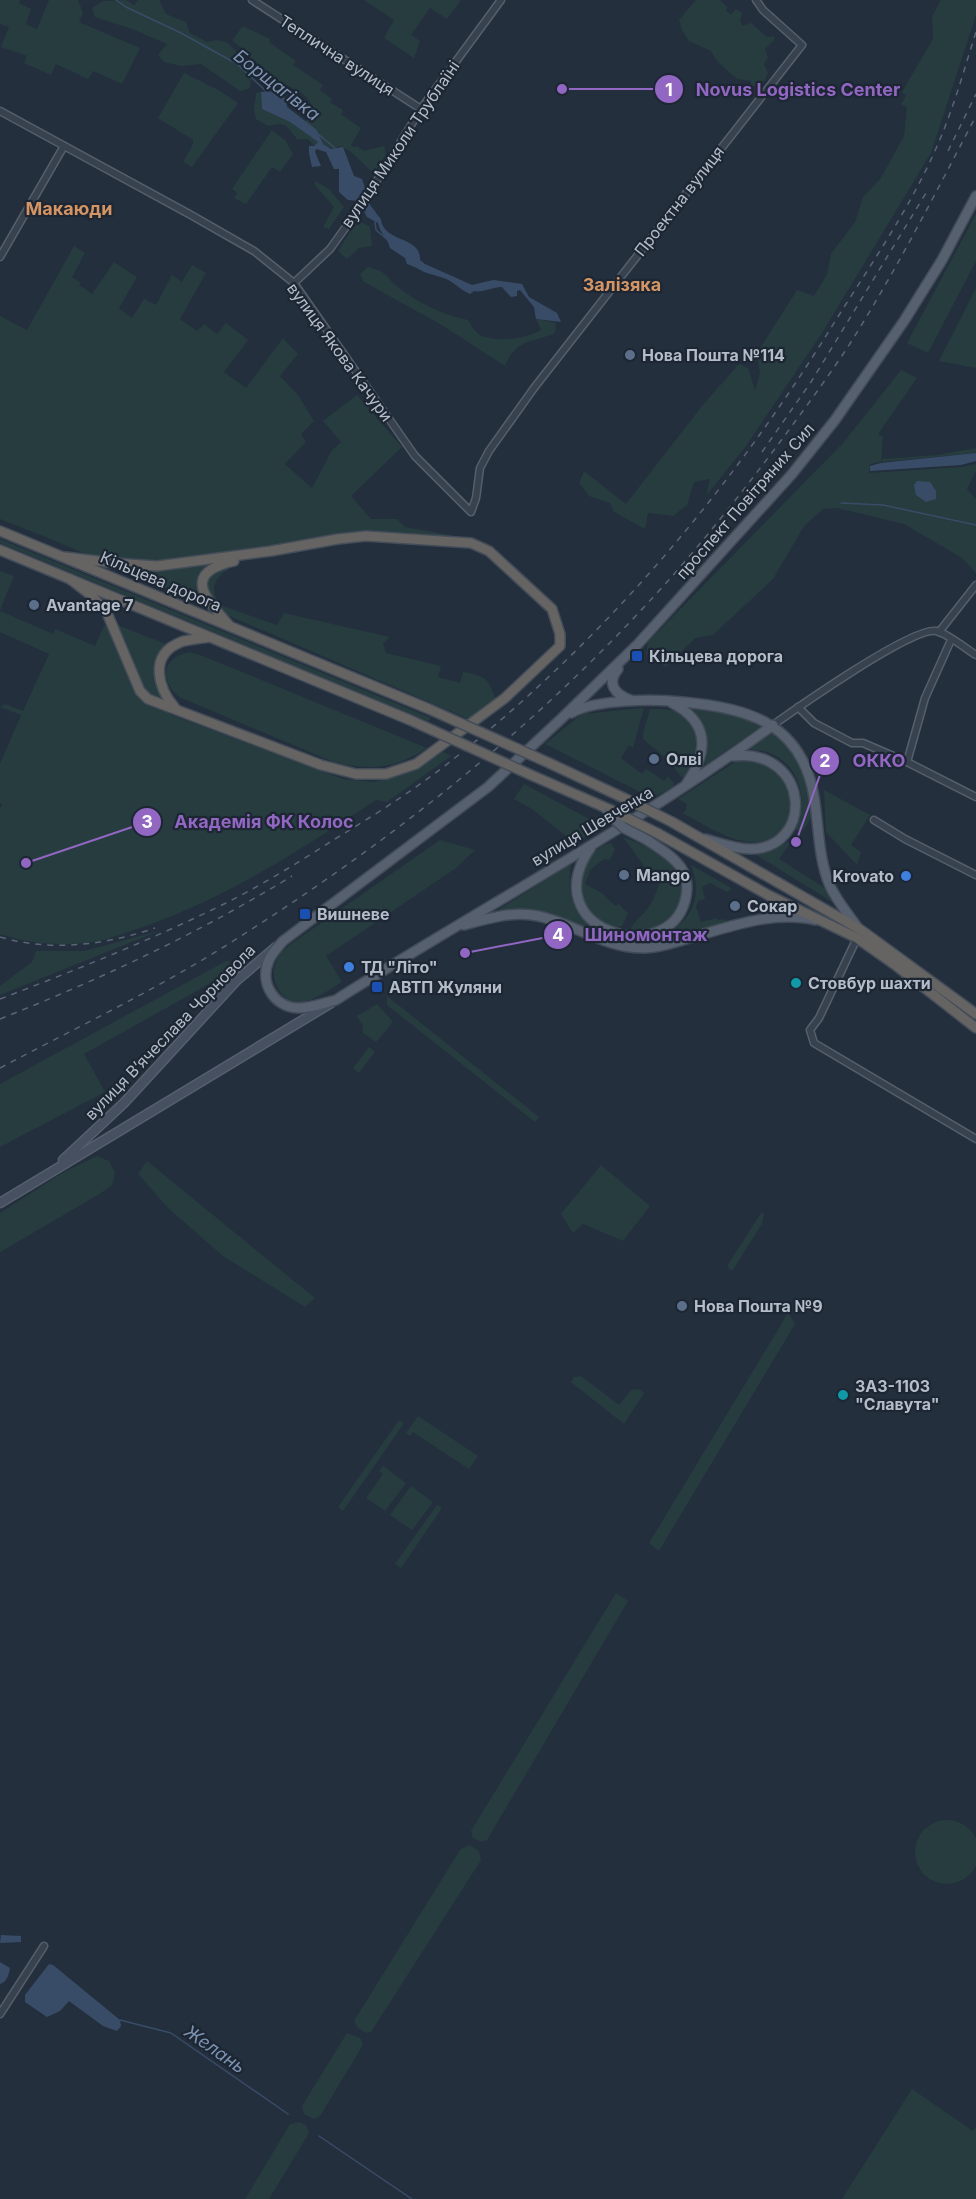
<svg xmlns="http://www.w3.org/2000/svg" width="976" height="2199" viewBox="0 0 976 2199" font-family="Inter,sans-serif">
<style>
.green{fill:#263c3f}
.water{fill:#394c67}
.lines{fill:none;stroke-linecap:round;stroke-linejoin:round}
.stream{stroke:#394c67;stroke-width:1.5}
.minor-casing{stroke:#565f6c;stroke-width:9}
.secondary-casing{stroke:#565f6c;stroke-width:11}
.primary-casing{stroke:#414a57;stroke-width:12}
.trunk-casing{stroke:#434c59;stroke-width:12}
.minor{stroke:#38414e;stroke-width:6}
.secondary{stroke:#465061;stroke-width:8}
.primary{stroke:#56606e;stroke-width:9}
.trunk{stroke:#656462;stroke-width:9}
.rail{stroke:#5a6575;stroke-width:1.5;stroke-dasharray:6 6;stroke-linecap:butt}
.primary-bridge-casing{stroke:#414a57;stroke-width:12;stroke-linecap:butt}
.trunk-bridge-casing{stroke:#434c59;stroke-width:12;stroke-linecap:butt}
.primary-bridge{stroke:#56606e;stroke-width:9}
.trunk-bridge{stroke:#656462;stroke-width:9}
.service-dot{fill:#5c6f8a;stroke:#1d2633;stroke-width:2}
.transit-dot{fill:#1a4fb4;stroke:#1d2633;stroke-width:2}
.shop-dot{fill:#3f7fe0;stroke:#1d2633;stroke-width:2}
.culture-dot{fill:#0f9aa8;stroke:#1d2633;stroke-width:2}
.labels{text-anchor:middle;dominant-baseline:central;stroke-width:4.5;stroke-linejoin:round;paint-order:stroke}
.street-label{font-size:16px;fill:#b4bcc9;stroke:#1d2633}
.poi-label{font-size:16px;font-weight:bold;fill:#b4bcc9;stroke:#1d2633;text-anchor:start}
.water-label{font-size:18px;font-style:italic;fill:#7c92b1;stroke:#1d2633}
.neighbourhood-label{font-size:18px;font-weight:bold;fill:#d59563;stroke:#1d2633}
.leader{fill:none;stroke:#9266c3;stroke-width:2}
.callout-dot{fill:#9266c3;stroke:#1d2633;stroke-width:2}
.mark-label{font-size:18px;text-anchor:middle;font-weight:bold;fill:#fff}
.callout-label{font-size:18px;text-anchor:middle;font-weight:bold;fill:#9266c3;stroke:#1d2633;stroke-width:4.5;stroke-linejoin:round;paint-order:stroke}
</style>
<rect width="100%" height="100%" fill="#242f3e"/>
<g class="green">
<path d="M0 0H20L19 3 31 9 26 24 37 29 49 0H78L83 13 79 22 140 48 122 84 93 71 88 79 56 64 51 75 24 63 27 56 1 47 9 27 0 24Z"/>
<path d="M126 0 134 5 138 0H159L166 14 186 22 190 33 207 42 217 40 228 43 252 69 250 88 240 91 201 64 181 66 164 62 158 55 167 44 132 29 95 17 92 8 103 1Z"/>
<path d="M364 0H461L447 19 430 8 411 35 420 41 414 58 384 38 394 20Z"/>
<path d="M696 0H720L727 7 726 11 731 14 736 9 742 13 740 20 742 26 751 23 767 37 775 36 774 40 765 49 768 58 764 64 768 73 764 81 757 87 751 85V81L737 79 717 61 711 51 689 41 682 30 679 20Z"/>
<path d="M941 0H976V15L931 153 822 333 746 446 706 496 710 479 694 482 687 505 673 516 648 513 645 529 614 512 610 503 589 496 579 483 584 471 626 504 702 406 739 364 748 368 755 390 760 373 757 353 797 290 814 296 827 274 831 254 855 222 863 197 881 178 904 136 907 107 901 104 906 96 902 92 933 39 932 16Z"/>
<path d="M243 26 270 39 269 42 296 61 293 65 323 85 320 90 332 99 330 102 343 110 341 114 361 128 351 145 354 147 357 146 364 151 384 146 386 154 376 170 371 171 351 152 341 146 331 149 323 144 317 130 305 122 307 118H312L306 112 311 104C306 92 291 88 280 82 262 70 249 54 232 40Z"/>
<path d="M184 73 218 90 238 103 192 167 183 162 193 144V140L158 118Z"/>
<path d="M261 92 262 109 290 122 318 142 314 146 308 139H297C285 125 288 122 268 126L256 119 254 109 256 93Z"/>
<path d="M272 130 286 141 293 154 280 172 272 167 246 204 234 198 237 193 232 189Z"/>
<path d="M315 181 329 189 344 207 329 229 323 227 334 207 315 185Z"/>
<path d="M976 214V261L928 353 907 343Z"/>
<path d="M360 221 370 227 372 246 359 248 347 259 338 251 351 231Z"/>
<path d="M74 246 85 253 72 277 81 283 79 285 92 294 114 262 137 277 119 308 132 318 144 299 156 305 172 275 182 282 192 265 206 273 180 319 197 331 204 324 217 334 226 323 248 340 224 372 246 388 283 338 298 354 280 376 298 395 314 421 301 434 306 442 285 464 312 488 332 450 341 442 323 421 357 395 402 447 351 496 371 519H397L405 527 450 535 447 539 364 531 314 539 271 549 230 553 228 570C213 577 210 592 220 605L277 625 284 613 390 637 383 644 386 653 441 666 438 677 460 683 463 672C486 676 489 679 496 701L471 720 53 540 0 519V316L27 330Z"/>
<path d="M368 267C390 273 384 276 399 288 419 303 443 315 468 320 471 325 475 332 480 335 496 343 526 339 541 330L536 319 556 323 555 333C530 344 518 337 505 366L440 324 364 282 360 274Z"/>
<path d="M976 288V368L939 361Z"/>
<path d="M901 370 917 378 878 434 883 437 881 462 870 464 869 473 962 467 976 464V471L967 489 976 499V573L962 558 904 524 837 508 823 509 804 526 773 579 713 635 695 638 666 667 646 654 648 642 843 443Z"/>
<path d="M976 448V452L965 454 882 462V459L937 455Z"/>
<path d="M0 539 431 718 428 721 0 543Z"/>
<path d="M0 571 14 576 0 610Z"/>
<path d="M0 611 53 634 55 629 95 646 104 626H109L133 687 145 701 172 715 343 779 374 782 410 772 443 752 451 756 387 802 376 800C302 849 227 898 143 927 124 933 106 941 86 943 56 946 28 943 0 934V809L2 804 0 803V764L21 715 0 707 5 704 23 711 49 654 0 632Z"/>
<path d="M115 624 168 645C150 662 149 679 163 699L149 694 141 683 125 640Z"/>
<path d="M189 652 203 656 427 748C394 770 368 771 331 761L179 697C159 680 162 658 189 652Z"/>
<path d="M688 705 734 714 760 723 761 727 705 765C710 739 709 725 688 705Z"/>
<path d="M641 708 644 709C639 722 637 735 633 748L629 745 621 758 642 774 646 769 664 781 668 776 674 783 673 787 652 798 545 744 578 717 584 714Z"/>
<path d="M650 709C661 709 677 709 686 716 702 729 703 772 681 777L670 762 643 739V733Z"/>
<path d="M775 730C795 752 829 801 804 829L795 830C808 801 802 767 770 753 763 750 753 751 747 748Z"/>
<path d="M738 760C747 761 762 760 770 764 805 787 796 845 750 842 726 840 702 823 682 813L686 810 687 804 678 799Z"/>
<path d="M524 784 604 827 575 843 532 809 514 799Z"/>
<path d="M824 790 870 815 851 845 861 852 857 865 826 832Z"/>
<path d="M623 837C640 844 663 852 675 867 689 887 679 916 658 926 650 929 639 930 630 930 635 920 642 916 648 908 656 897 658 884 665 873L661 871 656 878 649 873Z"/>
<path d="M793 839 779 859 828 890 837 905 753 853 772 850Z"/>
<path d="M440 840 475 850 456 868 326 956 342 982C330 989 315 1001 300 1002 282 1003 270 981 275 965 277 957 282 952 288 946Z"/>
<path d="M611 843 615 849 610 860 604 859 591 869 585 884 602 893 615 906 619 904 628 913 622 926C608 930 589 919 582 907 580 901 578 889 578 883 578 869 596 844 611 843Z"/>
<path d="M571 864C569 879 568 895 576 909 610 965 720 941 691 865L730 887 731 890 727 892 710 883 702 887 705 899 698 901 696 907 701 922 717 918 718 920 724 919 726 921 740 918 743 920 671 939 655 942H629L590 932 550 914 525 911 495 912Z"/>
<path d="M159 931 0 995V986L32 962 36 951H84Z"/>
<path d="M228 960 234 970 84 1054 105 1092 0 1147V1084Z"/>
<path d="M387 996 539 1117 535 1122 387 1005Z"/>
<path d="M377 1004 393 1022 376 1042 363 1033V1026L357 1016Z"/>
<path d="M369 1047 375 1052 359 1073 353 1068Z"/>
<path d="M97 1156 109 1161 115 1173 112 1185 98 1195 0 1252V1213L64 1172Z"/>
<path d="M147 1161 315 1298 305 1307 223 1256 168 1208 138 1174Z"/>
<path d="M601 1165 650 1206 623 1241 583 1224 573 1233 561 1214Z"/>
<path d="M761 1213H764L762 1224 732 1271 727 1266Z"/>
<path d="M788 1313 795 1324 659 1551 649 1543Z"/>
<path d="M581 1376 619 1405 631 1390 639 1389 644 1393 624 1424 571 1382 574 1377Z"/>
<path d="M418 1416 478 1456 469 1469 413 1432 410 1436 406 1433Z"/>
<path d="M399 1420 404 1423 343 1511 338 1507Z"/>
<path d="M383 1466 406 1483 385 1511 366 1498 383 1474 379 1471Z"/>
<path d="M411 1486 433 1502 412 1530 390 1515Z"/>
<path d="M437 1505 442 1508 401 1568 395 1564Z"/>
<path d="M616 1593 628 1601 487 1840 482 1842 473 1838 471 1831Z"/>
<circle cx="947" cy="1852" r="32"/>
<path d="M469 1845 479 1851 481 1860 371 2032 366 2033 358 2028 354 2021 460 1850Z"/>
<path d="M347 2033 360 2038 363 2045 320 2116 314 2119 304 2114 302 2106Z"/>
<path d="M912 2089 973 2131 976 2127V2199H842Z"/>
<path d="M299 2122 306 2125 309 2133 269 2199H245L290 2124Z"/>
</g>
<g class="water">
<path d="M274 91 286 99 287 107 317 130 323 144 331 149 343 147 354 176 362 179 366 191 358 201 348 200 339 192V169H334L326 152 316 149 315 152 321 166 312 167 309 153V146H314L318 142 290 122 262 109 261 92Z"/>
<path d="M368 201C371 207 375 211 379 217 382 219 381 223 383 226 391 242 421 238 420 260L425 264 472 285 493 280 522 284 529 297 557 313 561 322 536 319 534 307 520 290 517 291V296L511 297 502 287C492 287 482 293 474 291L470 294C463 291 459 287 453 283 447 278 437 276 430 274 422 272 415 266 407 264L405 258 390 248C388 238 380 234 378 223L367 217 365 206Z"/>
<path d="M976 453V461L961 465 870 471V466L881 463Z"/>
<path d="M917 481 930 482 936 491V499L926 502 916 495 914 485Z"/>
<path d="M1 1935 21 1936V1942L0 1943Z"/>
<path d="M0 1962 10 1968C9 1974 7 1982 0 1984Z"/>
<path d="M49 1964 53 1965 120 2020 121 2026 117 2031 103 2026 69 2001 60 2011 47 2017 25 2002V1995Z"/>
</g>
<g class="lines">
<g class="stream">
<path d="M116 0 126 7 181 33 237 64 268 93"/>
<path d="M318 134 335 148"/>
<path d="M363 207 367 216"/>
<path d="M375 222 376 230 389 241"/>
<path d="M841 503 883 505 976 525"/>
<path d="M120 2020 171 2033 288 2114"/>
<path d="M319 2136 412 2199"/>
</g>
<defs>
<g id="minor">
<path d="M252 0 421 109"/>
<path d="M0 111 191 215 254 251 294 283 415 456 471 512 476 498 480 468 489 451 534 388 802 45 763 10 756 0"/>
<path d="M0 257 64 146"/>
<path d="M294 283 330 249 363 203 421 109 501 0"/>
<path d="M939 632 976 585"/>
<path d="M798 707 814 723 852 743H863L907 762 976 797"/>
<path d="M773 725C797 708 912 627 936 631 947 633 966 649 976 655"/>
<path d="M907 762 925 698 951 640"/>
<path d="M874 820 905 839 976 875"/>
<path d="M857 938 819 1018 810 1030 814 1043 976 1139"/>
<path d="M0 2014 44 1946"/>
</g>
<g id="secondary">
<path d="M63 1160 124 1103 237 980 276 947"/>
<path d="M0 1203 331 1003"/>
</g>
<g id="primary">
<path d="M618 669C606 683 615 695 631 700"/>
<path d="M672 703C709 722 709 751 687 783"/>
<path d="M571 713C596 699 655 699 683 702 748 708 802 723 814 797 819 826 818 858 830 886 837 901 848 914 858 928"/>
<path d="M773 725C634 827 481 908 336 1000 324 1003 311 1008 298 1008 274 1007 259 983 269 960 272 953 278 947 283 941L488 787 562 718 638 644 792 474 835 420 904 321 942 260 976 196"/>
<path d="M705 839C720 843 735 849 750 849 815 849 811 748 733 756"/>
<path d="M591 847C533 930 666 969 685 901 694 868 670 855 647 840"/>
<path d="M464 925C486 919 509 912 532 915 572 921 603 949 645 948 660 948 675 942 690 938 729 927 774 910 815 920"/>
</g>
<g id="trunk">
<path d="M0 531 429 709"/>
<path d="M0 550 410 720"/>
<path d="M65 557 114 563 157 566 271 551 338 539 366 536 471 543 489 551 552 609 560 634V646L505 698 416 764 386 774H356L321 765 148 699 140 691 107 613 92 596 70 579"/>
<path d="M228 624C204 597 182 573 234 561"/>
<path d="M175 708C158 688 148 655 181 642 189 639 200 639 209 637"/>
<path d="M549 763 626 799"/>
<path d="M531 775 611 810"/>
<path d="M672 822 861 930 976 1014"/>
<path d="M657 833 770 896 857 938 894 964 976 1028"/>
</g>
</defs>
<use href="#minor" class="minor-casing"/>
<use href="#secondary" class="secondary-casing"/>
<use href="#primary" class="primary-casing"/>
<use href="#trunk" class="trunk-casing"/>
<use href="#minor" class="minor"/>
<use href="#secondary" class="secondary"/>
<use href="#primary" class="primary"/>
<use href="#trunk" class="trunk"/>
<g class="rail">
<path d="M948 151 976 94"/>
<path d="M762 452 811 382 926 193"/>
<path d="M0 937C52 952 105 945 155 928"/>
<path d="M0 999C76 970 151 940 224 904 262 885 299 862 335 839 371 817 408 794 442 768 597 648 725 498 829 331 865 273 906 215 934 153 952 114 963 73 976 32"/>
<path d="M0 1019C101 979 199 933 292 876"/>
<path d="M0 1068C74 1029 151 992 222 948 376 852 521 740 645 606 691 557 733 504 774 450 800 415 827 379 851 342 897 269 936 192 976 116"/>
</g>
<defs>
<path id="primary-bridge" d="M607 813 624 828 647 840"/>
<g id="trunk-bridge">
<path d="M429 709 549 763"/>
<path d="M410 720 531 775"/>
<path d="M626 799 672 822"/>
<path d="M611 810 657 833"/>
</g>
</defs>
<use href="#primary-bridge" class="primary-bridge-casing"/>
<use href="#trunk-bridge" class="trunk-bridge-casing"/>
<use href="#primary-bridge" class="primary-bridge"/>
<use href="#trunk-bridge" class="trunk-bridge"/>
</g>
<g class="service-dot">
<circle cx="630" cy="355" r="6"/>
<circle cx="34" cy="605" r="6"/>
<circle cx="654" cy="759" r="6"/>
<circle cx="624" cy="875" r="6"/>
<circle cx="735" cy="906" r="6"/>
<circle cx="682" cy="1306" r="6"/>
</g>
<g class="transit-dot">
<rect x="631" y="650" width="12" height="12" rx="3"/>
<rect x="299" y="908" width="12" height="12" rx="3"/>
<rect x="371" y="981" width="12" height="12" rx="3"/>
</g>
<g class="shop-dot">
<circle cx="906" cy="876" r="6"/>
<circle cx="349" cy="967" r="6"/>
</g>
<g class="culture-dot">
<circle cx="796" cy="983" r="6"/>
<circle cx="843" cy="1395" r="6"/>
</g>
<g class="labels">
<g class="street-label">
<text transform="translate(337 55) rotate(33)">Теплична вулиця</text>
<text transform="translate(400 144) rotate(-56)">вулиця Миколи Трублаїні</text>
<text transform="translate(679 201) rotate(-52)">Проектна вулиця</text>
<text transform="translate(340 352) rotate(54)">вулиця Якова Качури</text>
<text transform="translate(745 501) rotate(-49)">проспект Повітряних Сил</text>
<text transform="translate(161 581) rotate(23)">Кільцева дорога</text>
<text transform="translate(592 826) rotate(-31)">вулиця Шевченка</text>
<text transform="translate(170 1032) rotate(-46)">вулиця Вʼячеслава Чорновола</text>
</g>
<g class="poi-label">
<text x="642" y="355">Нова Пошта №114</text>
<text x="46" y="605">Avantage 7</text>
<text x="649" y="656">Кільцева дорога</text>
<text x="666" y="759">Олві</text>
<text x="636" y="875">Mango</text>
<text x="894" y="876" text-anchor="end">Krovato</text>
<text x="747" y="906">Сокар</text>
<text x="317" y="914">Вишневе</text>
<text x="361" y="967">ТД "Літо"</text>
<text x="808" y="983">Стовбур шахти</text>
<text x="389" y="987">АВТП Жуляни</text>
<text x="694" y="1306">Нова Пошта №9</text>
<text x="855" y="1386">ЗАЗ-1103<tspan x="855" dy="18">"Славута"</tspan></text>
</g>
<g class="water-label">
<text transform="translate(277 85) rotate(38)">Борщагівка</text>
<text transform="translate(215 2049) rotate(35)">Желань</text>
</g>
<g class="neighbourhood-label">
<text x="69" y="208">Макаюди</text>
<text x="622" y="284">Залізяка</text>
</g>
</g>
<path class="leader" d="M562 89L669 89M796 842L825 761M26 863L147 822M465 953L558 935"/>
<g class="callout-dot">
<circle cx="562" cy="89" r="6"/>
<circle cx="796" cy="842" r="6"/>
<circle cx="26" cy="863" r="6"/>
<circle cx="465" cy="953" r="6"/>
<circle cx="669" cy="89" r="15"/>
<circle cx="825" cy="761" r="15"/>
<circle cx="147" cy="822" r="15"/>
<circle cx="558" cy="935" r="15"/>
</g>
<g class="mark-label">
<text x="669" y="96">1</text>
<text x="825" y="767">2</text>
<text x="147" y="828">3</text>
<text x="558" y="941">4</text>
</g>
<g class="callout-label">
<text x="798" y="96">Novus Logistics Center</text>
<text x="879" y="767">ОККО</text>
<text x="264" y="828">Академія ФК Колос</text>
<text x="646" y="941">Шиномонтаж</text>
</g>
</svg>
